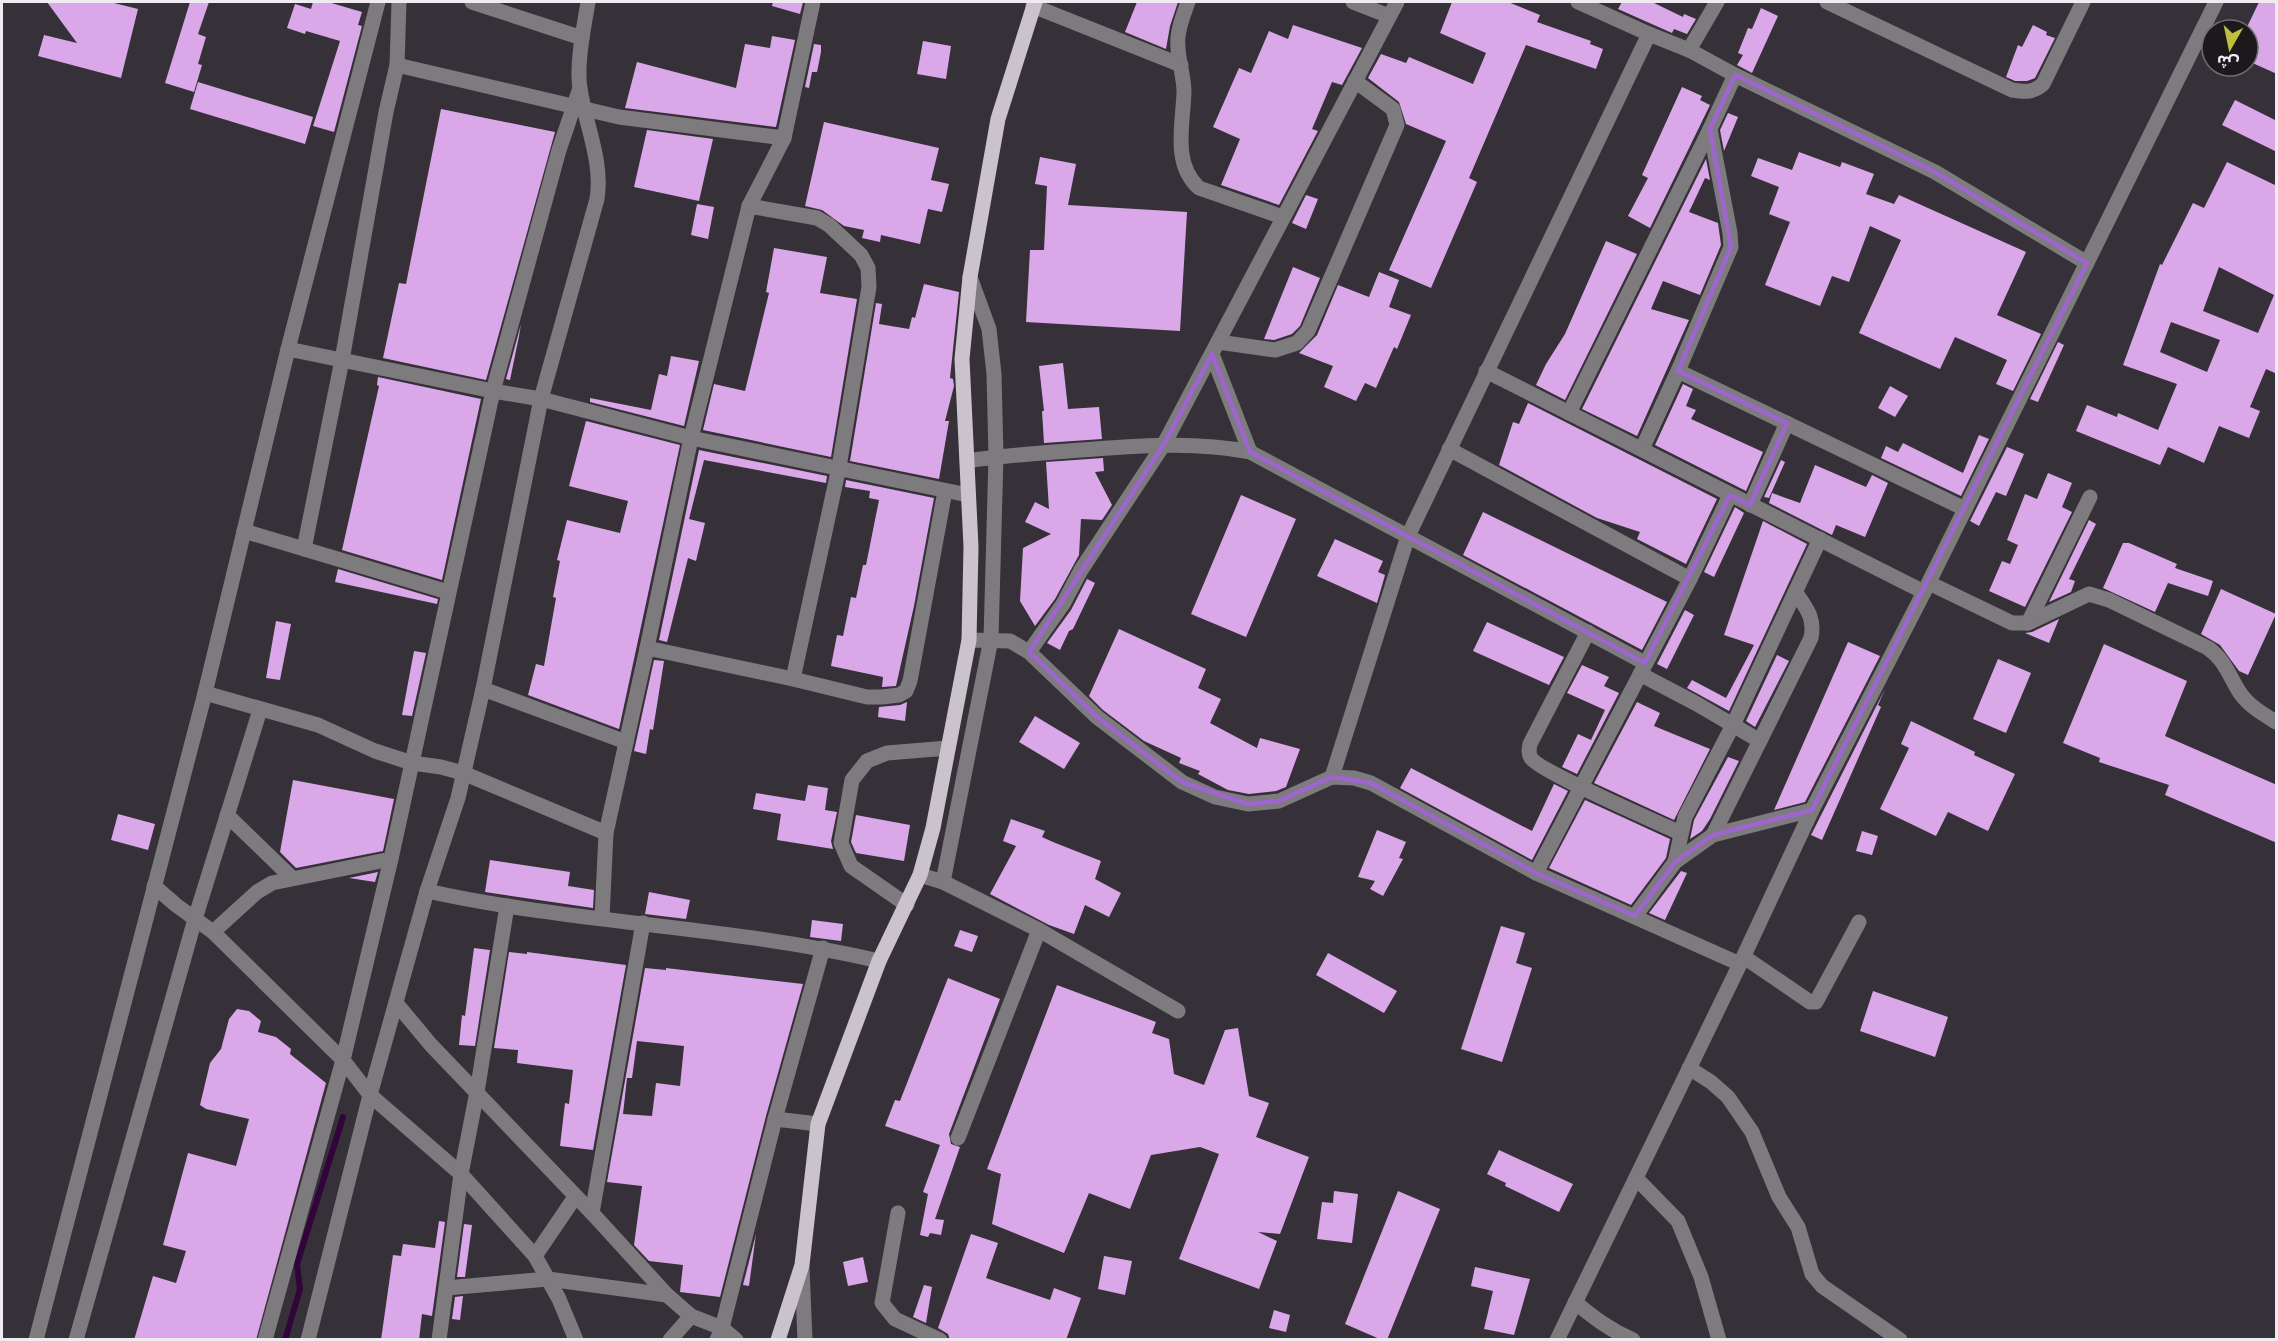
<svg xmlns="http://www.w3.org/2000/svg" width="2278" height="1341" viewBox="0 0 2278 1341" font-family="Ubuntu,'Noto Sans Arabic',sans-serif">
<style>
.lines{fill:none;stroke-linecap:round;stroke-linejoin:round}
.stream{stroke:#31053c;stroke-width:6}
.building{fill:#daa8e8;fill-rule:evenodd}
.minor{stroke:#7e7b7f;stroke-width:15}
.major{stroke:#cac3cc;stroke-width:15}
.marked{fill:none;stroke:#9e65ce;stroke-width:4.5;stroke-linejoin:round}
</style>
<rect width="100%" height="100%" fill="#363038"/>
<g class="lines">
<path class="stream" d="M285 1340 300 1289 297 1264 343 1117"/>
</g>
<g class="building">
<path d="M47 2H110L138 9 121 78 38 56 44 35 77 43Z"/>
<path d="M190 2H209L198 34 206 37 198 64 202 65 194 92 165 83Z"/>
<path d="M313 2H328L362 12 358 25 362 26 334 132 313 126 340 41 306 31 305 34 287 28 295 4 311 9Z"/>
<path d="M773 2H803L800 14 772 6Z"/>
<path d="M1137 2H1178L1170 26 1166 49 1125 32Z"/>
<path d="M1452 2H1508L1540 15 1537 22 1591 41 1590 44 1603 49 1596 69 1526 45 1469 178 1477 182 1431 288 1389 270 1446 141 1406 124 1399 102 1368 78 1381 54 1406 63 1409 57 1473 84 1486 53 1440 33Z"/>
<path d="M1622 2H1652L1683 17 1684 14 1696 19 1687 34 1674 29 1672 33 1618 9Z"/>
<path d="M2259 2H2277V74L2248 61V25Z"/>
<path d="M1761 8 1778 16 1752 73 1737 65 1743 55 1738 53 1748 28 1752 29Z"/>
<path d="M1293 25 1362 48 1342 85 1332 82 1312 129 1318 131 1279 205 1221 185 1240 139 1213 127 1239 68 1251 73 1269 31 1288 39Z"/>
<path d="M2033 25 2047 32 2046 35 2055 38 2035 78 2027 81H2015L2006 77 2018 45 2022 47Z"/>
<path d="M772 36 795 40 776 127 625 108 637 62 736 88 745 44 770 48Z"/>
<path d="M923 41 951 46 946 79 917 74Z"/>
<path d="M814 44 821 45V52L817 72H812L809 88 805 87Z"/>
<path d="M198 82 313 117 305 144 190 109Z"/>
<path d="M1682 87 1702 96 1700 100 1710 105 1650 228 1628 216 1648 178 1642 175Z"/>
<path d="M2235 100 2277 121V152L2222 125Z"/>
<path d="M441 109 555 132 486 380 383 358 399 283 406 284Z"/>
<path d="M1728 113 1738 117 1724 151 1720 130Z"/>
<path d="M824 122 939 148 931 180 949 184 942 212 928 209 920 244 881 235 880 242 862 238 864 230 844 226 822 210 805 206Z"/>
<path d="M647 130 713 139 699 201 634 187Z"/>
<path d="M1799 152 1840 167 1842 162 1874 174 1866 194 1894 204 1899 195 2026 252 1997 315 2041 334 2013 391 1996 384 2007 360 1955 337 1940 369 1859 333 1901 240 1870 226 1849 282 1832 276 1820 306 1765 285 1790 222 1769 214 1779 187 1751 176 1758 158 1792 170Z"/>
<path d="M1040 157 1076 164 1068 205 1187 212 1180 331 1026 322 1030 250H1044L1047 186 1035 184Z"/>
<path d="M1706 159 1710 180 1705 178 1689 212 1718 223 1721 245 1700 295 1663 281 1651 309 1689 320 1637 436 1582 409Z"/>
<path d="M2227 162 2277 186V374L2266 369 2250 407 2260 411 2249 438 2219 426 2204 463 2168 447 2160 465 2076 431 2087 405 2117 417 2118 413 2158 430 2177 384 2123 365 2160 264 2162 265 2193 203 2204 208ZM2219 267 2274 295 2258 333 2203 311ZM2171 322 2220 340 2207 372 2160 352Z"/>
<path d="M1306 195 1318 199 1306 229 1292 223Z"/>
<path d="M697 204 714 207 708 239 691 235Z"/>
<path d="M1606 241 1637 254 1565 400 1536 385 1546 364 1565 334Z"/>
<path d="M774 248 827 257 820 293 857 299 831 457 703 430 714 384 745 391 769 293 766 292Z"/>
<path d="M1293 267 1320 278 1300 326 1292 334 1274 340 1264 339Z"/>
<path d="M1379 272 1399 280 1389 307 1411 315 1397 349 1394 347 1376 388 1365 383 1356 401 1324 387 1333 366 1299 353 1317 335 1338 285 1369 297Z"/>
<path d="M924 284 959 292 950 378 953 379 954 386 945 421H949L939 479 850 461 876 303 882 304 879 324 909 329 912 317 915 318Z"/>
<path d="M521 324 519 336 510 380 506 379Z"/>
<path d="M2058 342 2064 345 2038 402 2030 399Z"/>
<path d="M671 356 699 361 684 426 590 402V398L651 410 659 374 667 376Z"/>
<path d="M1063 363 1068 409 1099 407 1102 439 1044 443 1042 411H1044L1039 366Z"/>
<path d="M378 377 481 399 442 580 342 550 379 386 377 385Z"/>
<path d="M1683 384 1693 389 1686 406 1696 410 1691 419 1763 452 1746 491 1655 445Z"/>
<path d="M1890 386 1908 396 1895 417 1878 408Z"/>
<path d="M1528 403 1717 499 1686 564 1637 539 1640 532 1597 518 1499 465 1513 422 1519 424Z"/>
<path d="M586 421 680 445 619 729 528 695 536 664 544 666 556 598 553 597 560 561 557 560 567 520 620 533 628 501 569 486Z"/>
<path d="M1979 435 1989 439 1961 496 1881 458 1886 446 1898 452 1903 443 1963 473Z"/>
<path d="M2007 447 2024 454 2006 496 1996 492 1979 526 1970 521Z"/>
<path d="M699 450 827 476 826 483 704 460 689 519 705 523 696 561 688 558 667 642 659 640Z"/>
<path d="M1103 458 1104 471 1095 472 1112 505 1102 520 1081 519 1079 555 1055 599 1035 626 1020 601 1023 548 1051 534 1025 522 1035 502 1049 509 1046 462Z"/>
<path d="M1781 460 1785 462 1769 498 1764 497Z"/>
<path d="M1815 465 1866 487 1872 475 1888 483 1865 537 1836 525 1832 535 1769 503 1772 493 1800 503Z"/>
<path d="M2048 473 2072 483 2062 507 2072 512 2025 607 1989 591 2002 561 2010 564 2018 545 2007 540 2025 494 2037 499Z"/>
<path d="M846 480 934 498 914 606 896 686 882 687 883 677 831 666 837 635 843 636 851 597 856 598 863 565H866L879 500 869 498 870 491 845 487Z"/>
<path d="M1241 495 1296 519 1246 637 1191 614Z"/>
<path d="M1735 507 1744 513 1714 577 1704 572Z"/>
<path d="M1483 512 1667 602 1642 650 1463 555Z"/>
<path d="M2089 520 2096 524 2069 579 2075 581 2071 592 2049 602Z"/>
<path d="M1763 521 1807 544 1729 711 1687 688 1692 680 1726 698 1754 645 1724 635Z"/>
<path d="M1335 539 1383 561 1378 572 1385 575 1377 603 1317 576Z"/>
<path d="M2123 543H2129L2177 564 2175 568 2213 581 2208 596 2168 583 2155 612 2103 588Z"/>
<path d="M338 569 438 599 437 604 335 582Z"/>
<path d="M1087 579 1095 583 1073 629 1069 631 1060 650 1047 643 1071 610Z"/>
<path d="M2221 589 2276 614 2248 675 2239 671 2220 645 2201 634Z"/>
<path d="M1685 610 1694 615 1667 669 1657 664Z"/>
<path d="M2059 619 2049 643 2025 633 2032 632Z"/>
<path d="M276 621 291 624 280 680 266 678Z"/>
<path d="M1487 622 1564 657 1549 685 1473 651Z"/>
<path d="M1119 629 1206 669 1198 688 1221 699 1210 723 1257 748 1260 738 1300 749 1286 787 1276 791 1249 794 1228 790 1198 774 1200 771 1179 763 1181 758 1144 741 1103 710 1089 696Z"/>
<path d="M1848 642 1880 656 1805 802 1774 810Z"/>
<path d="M2104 644 2187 681 2165 736 2277 785V843L2165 795 2169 785 2099 762 2100 758 2063 743Z"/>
<path d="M414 651 426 653 412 716 402 715Z"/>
<path d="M1777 655 1789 661 1755 727 1746 721Z"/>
<path d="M1998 659 2031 673 2006 733 1973 719Z"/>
<path d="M654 660 664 661 653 730 650 729 646 754 634 751Z"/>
<path d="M1582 665 1609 677 1604 686 1619 693 1577 774 1562 767 1578 734 1591 740 1605 710 1567 693Z"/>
<path d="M1885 689 1878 705 1881 707 1822 840 1811 835Z"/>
<path d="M907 702 905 721 878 717 879 707 900 705Z"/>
<path d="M1637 702 1660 713 1654 726 1710 749 1674 820 1594 783Z"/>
<path d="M1035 716 1080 743 1064 769 1019 742Z"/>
<path d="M1911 721 1975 752 1974 755 2015 774 1988 831 1948 812 1936 836 1880 809 1909 748 1901 744Z"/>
<path d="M1728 757 1739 761 1710 819 1702 831 1690 839 1694 820Z"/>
<path d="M1411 768 1532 831 1554 784 1568 791 1532 860 1400 788Z"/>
<path d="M293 780 394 799 383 851 296 868 280 852Z"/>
<path d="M808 785 828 788 825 810 837 812 831 841 833 849 777 840 781 814 753 809 756 793 805 801Z"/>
<path d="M1585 800 1670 839 1666 858 1631 905 1549 868Z"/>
<path d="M118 814 155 824 148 850 111 840Z"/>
<path d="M856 815 910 825 904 861 856 853 851 842Z"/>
<path d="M1011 819 1045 831 1042 837 1053 842 1101 861 1095 879 1121 893 1109 917 1085 905 1074 934 1049 925 990 894 1016 846 1003 841Z"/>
<path d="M1377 830 1406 842 1399 858 1403 859 1383 896 1370 889 1375 881 1358 877Z"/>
<path d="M1862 831 1878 836 1872 855 1856 851Z"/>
<path d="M490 860 570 872 568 886 594 890 593 908 485 892Z"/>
<path d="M1681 871 1687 873 1665 920 1649 913Z"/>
<path d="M378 872 375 882 349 878Z"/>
<path d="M649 892 690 900 686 919 645 914Z"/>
<path d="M812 920 843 924 841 941 810 937Z"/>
<path d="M1501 926 1525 933 1516 963 1532 968 1502 1062 1461 1049Z"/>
<path d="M960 930 978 936 972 952 954 946Z"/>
<path d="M474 948 490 950 475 1046 459 1045 462 1015 465 1016Z"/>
<path d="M509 952 527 954V952L626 965 593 1150 560 1146 565 1103 569 1104 573 1070 517 1063 518 1050 494 1048Z"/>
<path d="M1328 953 1397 991 1384 1013 1316 975Z"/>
<path d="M645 968 666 970V968L803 984 766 1116 720 1297 680 1292 683 1265 649 1261 634 1245 642 1186 607 1182ZM637 1041 684 1046 680 1086 656 1083 652 1116 623 1114 627 1078H632Z"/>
<path d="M948 978 1000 999 949 1134 951 1144 960 1147 935 1219 944 1220 941 1235 930 1233 928 1237 920 1235 928 1194 923 1192 940 1145 885 1126 895 1100 900 1101Z"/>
<path d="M1057 985 1156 1022 1152 1033 1169 1039 1174 1074 1204 1085 1225 1030 1238 1028 1249 1096 1269 1103 1256 1137 1309 1157 1280 1234 1258 1232 1277 1241 1259 1289 1179 1259 1219 1154 1200 1147 1151 1155 1130 1209 1089 1193 1064 1253 992 1224 1001 1174 987 1169Z"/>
<path d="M1873 991 1948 1017 1935 1057 1860 1031Z"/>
<path d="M237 1009 249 1011 261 1021 258 1032 276 1037 291 1049 290 1054 326 1083 256 1340H134L153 1276 176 1283 186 1251 163 1245 188 1153 236 1166 249 1119 206 1109 200 1105 210 1063 221 1049 229 1019Z"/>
<path d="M1499 1150 1573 1184 1559 1212 1505 1186 1506 1183 1487 1174Z"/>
<path d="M1334 1191 1358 1194 1352 1243 1317 1239 1322 1202 1333 1203Z"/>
<path d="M1398 1191 1440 1209 1387 1340H1382L1345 1324Z"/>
<path d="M439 1221 445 1222 432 1316 422 1314 419 1340H381L393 1255 401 1256 403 1244 435 1248Z"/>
<path d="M464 1224 472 1225 465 1277H457Z"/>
<path d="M756 1234 749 1286 743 1285Z"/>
<path d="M971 1234 998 1243 986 1278 1050 1300 1054 1288 1081 1298 1066 1340H950L948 1334 938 1328Z"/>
<path d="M1104 1256 1132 1261 1125 1295 1098 1289Z"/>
<path d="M863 1257 868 1282 848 1286 843 1262Z"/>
<path d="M1475 1267 1530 1279 1514 1335 1484 1329 1493 1291 1471 1286Z"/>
<path d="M924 1285 932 1287 926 1323 913 1317Z"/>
<path d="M463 1296 460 1320 452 1319 455 1297Z"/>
<path d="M1274 1310 1290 1315 1286 1332 1269 1328Z"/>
</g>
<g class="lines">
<g class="minor">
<path d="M472 2 582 38"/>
<path d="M813 2 784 138 749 206 691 438 647 648 793 679 867 697H882L899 695 906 691 910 681 945 491"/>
<path d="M1188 2C1184 13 1179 25 1178 37 1176 56 1184 74 1184 92 1183 125 1172 164 1199 188L1283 217"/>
<path d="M1353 2 1389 16"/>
<path d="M1578 2 1649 34 1689 50 1735 75 1710 129 1730 233 1731 247 1678 371 1642 449"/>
<path d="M1827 2 2012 90C2025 92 2033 93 2043 84L2083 2"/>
<path d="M1033 6 1181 65"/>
<path d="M1689 50 1717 2"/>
<path d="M397 65 619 117 784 138"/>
<path d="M1735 75 1935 172 2087 263"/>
<path d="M749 206 817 218 829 225 861 255 868 268 869 287 839 467 793 679"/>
<path d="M1218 342 1275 350 1297 343 1308 331 1397 125 1393 109 1355 81"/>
<path d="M288 349 493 391 541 399 691 438 968 495"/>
<path d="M1212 354 1250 452"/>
<path d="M1486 371 1924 592"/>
<path d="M1678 371 1965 509"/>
<path d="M1569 413 1710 129"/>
<path d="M1449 449 1690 579"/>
<path d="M967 461C1005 455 1043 453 1081 450 1138 446 1194 441 1250 452L1645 663"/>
<path d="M1750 505 1787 423"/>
<path d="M244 531 448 592"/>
<path d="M304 549 342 360 386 112 397 65 399 2"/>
<path d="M1929 583 2012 623H2028L2089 594 2109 600 2208 648C2225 660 2229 676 2240 693 2249 706 2263 714 2276 722"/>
<path d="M2028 623 2090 497"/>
<path d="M1588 632 1530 744C1529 749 1528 753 1531 758 1539 771 1657 822 1680 833"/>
<path d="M969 640 1010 641 1029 652 1097 717 1182 782 1215 797 1248 804 1279 801 1332 777 1354 778 1371 783 1536 873 1740 964"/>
<path d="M1029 652 1063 604 1081 570 1164 444 1397 2"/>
<path d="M1640 674 1697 704 1760 741"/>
<path d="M483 689 626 742"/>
<path d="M205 693 318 725 375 751 412 763 441 767 463 773 606 833"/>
<path d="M1332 777 1408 536 1649 34"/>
<path d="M227 815 292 878"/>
<path d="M1713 835 1811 638C1815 618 1807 609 1796 593"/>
<path d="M1675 862 1685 817 1733 725 1820 539"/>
<path d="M1536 873 1690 579 1730 495"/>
<path d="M920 875 943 882 1039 930 1178 1011"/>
<path d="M943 882 991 639 996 456 994 374 989 329 970 277"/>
<path d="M154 886 176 905 213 932 343 1060 370 1095 461 1174 439 1340"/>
<path d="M427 891C576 924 730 926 879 961"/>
<path d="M907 905 851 866 841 843 852 780 867 761 887 753 948 748"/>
<path d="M507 906 477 1092 461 1174 535 1256 559 1299 576 1340"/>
<path d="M1635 916 1675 862 1713 835 1812 810"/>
<path d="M602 918 606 833 647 648"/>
<path d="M213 932 257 892 272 883 391 859"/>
<path d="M1744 957 1810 1002H1816L1859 922"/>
<path d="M396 1003 431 1045 592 1213 667 1295 691 1316 722 1328 736 1340"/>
<path d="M1689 1068 1711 1082 1728 1097 1752 1132 1779 1197 1798 1227 1812 1274 1822 1286 1900 1340"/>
<path d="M775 1119 818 1124"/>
<path d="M958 1138 1039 930"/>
<path d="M1636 1178 1678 1221 1701 1277 1719 1340"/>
<path d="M592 1213 643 923"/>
<path d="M898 1213 882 1303 895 1319 940 1340"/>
<path d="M535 1256 575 1197"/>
<path d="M802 1268 805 1340"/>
<path d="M446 1288 548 1279 667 1295"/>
<path d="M1575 1302C1594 1318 1610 1330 1633 1340"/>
<path d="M36 1340 205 693 288 349 378 2"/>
<path d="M76 1340 195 919 260 710"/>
<path d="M265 1340 343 1060 391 859 493 391 559 150 580 88"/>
<path d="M308 1340 370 1095 427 891 458 798 483 689 541 399 597 199C603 162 586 126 580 89 576 64 584 27 588 2"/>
<path d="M670 1340 691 1316"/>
<path d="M717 1340 722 1328 775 1119 823 948"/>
<path d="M1557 1340 1740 964 1812 810 1924 592 2216 2"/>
</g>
<path class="major" d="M778 1340 802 1265 818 1124 879 961 920 875 933 828 969 640 971 547 962 359 970 277 998 119 1035 2"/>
</g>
<path class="marked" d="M1735 75 1935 172 2087 263 1812 810 1713 835 1675 862 1635 916 1536 873 1371 783 1332 777 1279 801 1248 804 1182 782 1097 717 1029 652 1164 444 1212 354 1250 452 1645 663 1730 495 1750 505 1787 423 1678 371 1731 247 1710 129Z"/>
<rect width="2278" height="1341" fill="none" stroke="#efebf0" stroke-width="6"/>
<g transform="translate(2230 48) rotate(189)"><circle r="28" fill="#1c191d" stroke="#706d71" stroke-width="1.5"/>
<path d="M0-4.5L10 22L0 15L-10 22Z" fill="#bfbe41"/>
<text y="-9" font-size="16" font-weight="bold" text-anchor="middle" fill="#efebf0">ش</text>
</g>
</svg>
